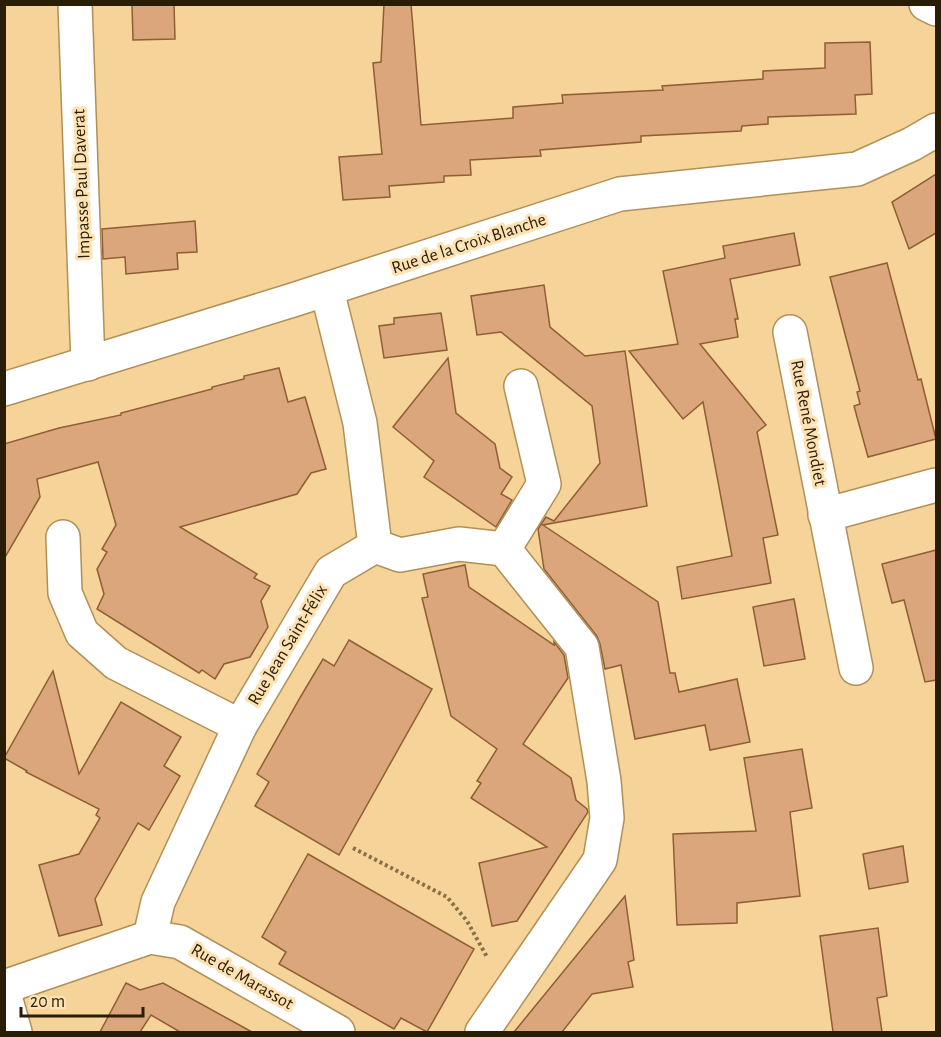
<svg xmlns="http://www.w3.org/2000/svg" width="941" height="1037" viewBox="0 0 941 1037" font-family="'Alegreya Sans',sans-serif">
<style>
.building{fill:#dba67b;stroke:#8e5f35;stroke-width:1.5}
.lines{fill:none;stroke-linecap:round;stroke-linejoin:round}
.minor-casing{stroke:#b19057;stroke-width:36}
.tertiary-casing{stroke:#b19057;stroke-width:36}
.path{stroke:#877149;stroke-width:4;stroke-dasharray:3 3;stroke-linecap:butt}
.minor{stroke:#fff;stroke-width:33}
.tertiary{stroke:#fff;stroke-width:33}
.labels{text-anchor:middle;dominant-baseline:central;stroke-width:6;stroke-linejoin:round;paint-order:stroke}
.street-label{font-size:18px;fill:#291d05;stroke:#fee2b3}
</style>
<rect width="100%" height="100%" fill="#f6d398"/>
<g class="building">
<path d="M132 4H174L175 39 133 40Z"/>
<path d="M384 4H411L421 125 513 118V107L563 103 562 95 663 90 662 86 763 79V71L825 68V43L870 42 872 94 855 95 856 114 768 117V124L742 126 741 131 641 136V142L540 150 541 156 470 160 471 175 444 176V182L389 186 390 197 343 200 339 157 382 154 373 63 381 62Z"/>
<path d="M936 174V233L909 249 892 202Z"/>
<path d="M195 221 197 252 177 253 178 269 126 274 125 257 103 259 102 229Z"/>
<path d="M794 233 800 265 730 279 738 319H735L738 337 700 344 766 425 757 432 778 535 763 538 771 583 682 599 677 567 732 556 703 402 683 419 629 351 678 344 663 271 725 258 723 246Z"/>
<path d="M887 263 918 380 921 379 936 439 868 457 854 406 860 404 857 392 860 391 830 277Z"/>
<path d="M544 285 550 327 585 356 625 351 647 506 543 525 658 602 670 673H675L679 692 737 679 750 742 710 750 705 725 635 739 621 665 605 669 600 644 597 636 544 569 538 529 546 517 554 521 600 463 592 406 501 332 477 335 471 296Z"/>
<path d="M441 313 447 350 384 358 379 326 394 324V318Z"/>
<path d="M448 358 456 413 495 444 500 468 512 477 501 494 512 500 496 527 424 477 434 461 393 427Z"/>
<path d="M279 368 288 402 305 397 326 469 311 473 297 494 180 527 257 574 254 578 270 586 261 601 268 627 250 657 224 664 215 679 202 670 199 673 97 609 104 594 97 569 107 552 102 549 116 525 98 462 37 479 40 497 4 559V444L59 428 121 415V413L212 389V387L244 379V376Z"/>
<path d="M936 550V680L925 682 904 600 892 603 882 564Z"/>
<path d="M465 565 469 587 554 645V642L564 655 568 678 523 744 571 778 576 800 587 809 588 812 517 921 492 926 479 863 547 847 471 798 481 783 477 781 497 749 451 716 422 598 428 597 423 574Z"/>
<path d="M794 599 805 659 764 666 753 607Z"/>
<path d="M349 640 432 689 339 855 255 806 269 782 257 774 301 696 323 659 334 666Z"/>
<path d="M53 671 79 774 121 702 181 737 164 766 180 776 149 830 138 823 95 899 102 925 59 936 39 865 79 854 100 818 96 815 99 809 26 772 27 771 4 758Z"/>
<path d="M802 749 812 808 790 812 800 896 737 903V923L677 925 673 834 756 831 744 758Z"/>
<path d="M903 846 908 882 869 889 863 854Z"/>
<path d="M308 854 474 949 427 1032 401 1018 394 1029 279 964 286 952 262 937Z"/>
<path d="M625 896 634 960 628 962 633 987 592 994 562 1032H514Z"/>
<path d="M878 928 887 996 877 998 882 1032H833L820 936Z"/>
<path d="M126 983 140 990 163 983 252 1032H180L151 1015 140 1032H100Z"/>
</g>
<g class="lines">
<defs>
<g id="minor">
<path d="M75 4 88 364"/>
<path d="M926 4 936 9"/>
<path d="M790 332 856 668"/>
<path d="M825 515 936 485"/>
<path d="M63 537 65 593 82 633 116 663 240 726"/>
<path d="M375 546 400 555 459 544 504 549 582 647 604 781 607 818 600 860 482 1032"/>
<path d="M504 549 544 484 521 386"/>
<path d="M150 937 158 902 240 726 331 572 375 546 360 423 327 290"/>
<path d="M4 987 150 937 180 942 338 1032"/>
</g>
<g id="tertiary">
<path d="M4 389 293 300 620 194 857 169 912 144 936 130"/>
<path d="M4 993 15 1032"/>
</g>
</defs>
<use href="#minor" class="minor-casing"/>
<use href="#tertiary" class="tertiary-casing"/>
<path class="path" d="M353 848 447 897 467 921 487 957"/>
<use href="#minor" class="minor"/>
<use href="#tertiary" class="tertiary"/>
</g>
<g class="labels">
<g class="street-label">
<text transform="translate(82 184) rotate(-92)">Impasse Paul Daverat</text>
<text transform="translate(469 244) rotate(-18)">Rue de la Croix Blanche</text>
<text transform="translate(808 423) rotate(79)">Rue René Mondiet</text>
<text transform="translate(288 645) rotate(-59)">Rue Jean Saint-Félix</text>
<text transform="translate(242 977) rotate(30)">Rue de Marassot</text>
</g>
</g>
<rect width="941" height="1037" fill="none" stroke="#291d05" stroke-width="12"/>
<path d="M21 1007v9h122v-9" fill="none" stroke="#291d05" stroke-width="3"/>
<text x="30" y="1007" font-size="18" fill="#291d05" stroke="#fee2b3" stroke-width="4.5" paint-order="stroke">20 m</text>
</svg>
